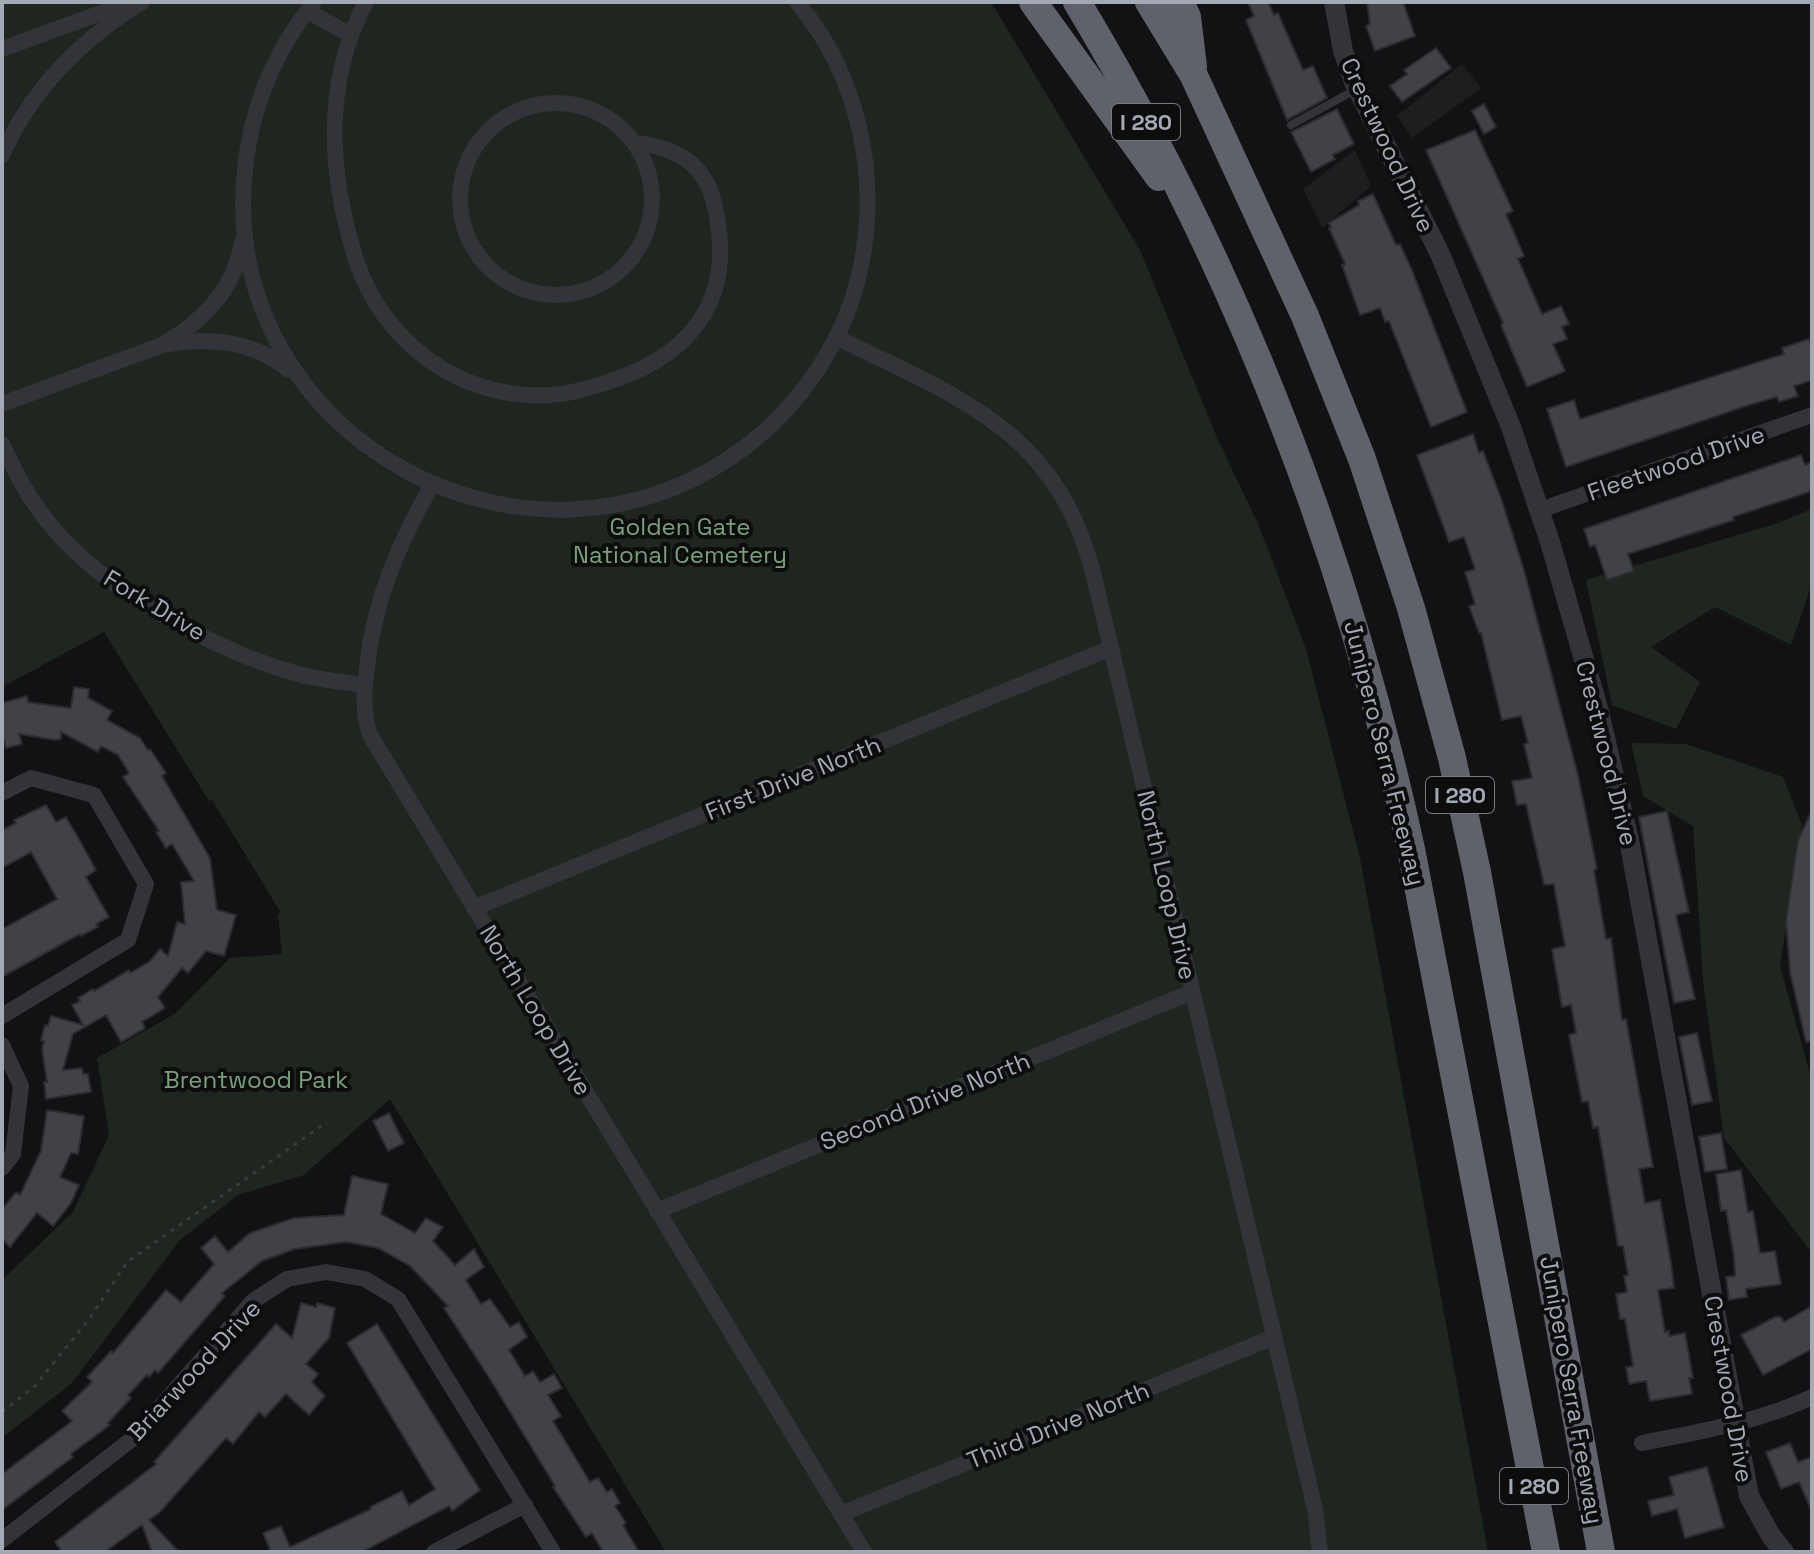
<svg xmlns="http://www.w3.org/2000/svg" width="1814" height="1554" viewBox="0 0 1814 1554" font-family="'Space Grotesk',sans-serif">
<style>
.built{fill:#1e1e21}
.green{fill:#1e261f}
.building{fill:#414247;stroke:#2c2c30;stroke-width:2}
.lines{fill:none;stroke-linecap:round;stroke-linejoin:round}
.path{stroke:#393b40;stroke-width:3;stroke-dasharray:4 6;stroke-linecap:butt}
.service{stroke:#333439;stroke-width:8}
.minor{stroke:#333439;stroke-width:16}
.tertiary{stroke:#333439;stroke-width:20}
.motorway{stroke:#5f626a;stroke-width:28}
.labels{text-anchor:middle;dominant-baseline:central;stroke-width:8;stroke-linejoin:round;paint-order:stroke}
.shield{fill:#0d0d0e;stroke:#767a83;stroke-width:2}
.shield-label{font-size:22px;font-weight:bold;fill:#a3a9b5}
.street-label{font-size:24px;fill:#a3a9b5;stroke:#0d0d0e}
.park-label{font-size:24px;fill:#79a07b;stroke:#0d0d0e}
</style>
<rect width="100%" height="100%" fill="#121214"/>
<g class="built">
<path d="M1462 64 1481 88 1412 138 1397 116Z"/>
<path d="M1355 150 1371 186 1322 228 1303 189Z"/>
</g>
<g class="green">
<path d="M2 2H991L1140 250 1218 440 1259 526 1306 649 1360 858 1488 1552H666L390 1099 304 1175 238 1195 180 1240 72 1383 2 1438V1280L73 1212 109 1135 97 1058 176 1013 230 958 282 954 278 914 281 913 212 800 209 801 104 632 2 687Z"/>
<path d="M1812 509V583L1791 645 1715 607 1651 647 1700 682 1676 729 1612 705 1586 580 1775 524Z"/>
<path d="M1631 743 1686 744 1783 777 1802 825 1780 966 1812 1081V1253L1724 1138 1703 980 1693 826 1643 796Z"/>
</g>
<g class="building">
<path d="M1248 2H1268L1274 15 1278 13 1303 70 1313 66 1327 98 1287 120 1246 20 1254 16Z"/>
<path d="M1367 2H1403L1415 36 1375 51 1366 26 1370 24Z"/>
<path d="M1436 48 1451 68 1402 102 1390 86 1407 74 1404 70Z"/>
<path d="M1484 104 1496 127 1484 134 1472 111Z"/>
<path d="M1337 109 1354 144 1333 155 1335 159 1311 172 1291 132Z"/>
<path d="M1475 130 1513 211 1506 214 1524 256 1518 259 1542 314 1561 306 1569 324 1562 327 1567 339 1553 344 1565 371 1527 387 1501 325 1503 323 1426 150Z"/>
<path d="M1373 194 1396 245 1400 244 1411 268 1467 412 1431 427 1389 321 1385 322 1380 308 1360 315 1342 265 1345 264 1329 228H1331L1329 223 1359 205 1358 201Z"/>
<path d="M1809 339 1812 347V380L1794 386 1798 396 1779 402 1777 397 1752 404 1566 467 1547 409 1574 400 1580 419 1784 354 1782 348Z"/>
<path d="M1473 434 1479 453 1483 451 1501 498 1524 570 1578 775 1597 869 1594 870 1606 939 1611 938 1622 1020 1626 1019 1653 1167 1639 1169 1645 1203 1660 1200 1671 1263 1674 1288 1658 1290 1665 1332 1669 1331V1336L1685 1333 1693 1378H1689L1692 1394 1650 1401 1646 1381 1629 1384 1626 1367 1633 1366 1625 1319H1620L1616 1294 1627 1292 1624 1276 1628 1275 1623 1246H1618L1598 1127 1593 1128 1588 1101 1582 1102 1569 1035 1576 1033 1571 1005 1562 1007 1552 949 1565 946 1555 892 1554 884 1544 885 1526 804 1517 805 1512 781 1532 778 1524 744 1528 743 1521 716 1502 720 1481 633H1479L1469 606 1475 604 1465 572 1475 569 1464 537 1449 542 1417 455Z"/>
<path d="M1801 455 1805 465 1812 462V491L1733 517 1734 520 1628 554 1634 571 1607 580 1595 545 1590 547 1584 529Z"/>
<path d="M74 687 89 689 88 698 112 711 107 720 140 738 148 750 150 749 166 773 162 776 210 858 217 910 236 915 224 956 206 951 188 973 182 968 158 997 165 1008 142 1022 145 1028 121 1042 106 1015 73 1034 63 1070 82 1068 83 1074H88L91 1092 46 1099 44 1082H47L42 1049 44 1041 41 1040 45 1025 48 1026 51 1016 83 1025 72 1005 80 1001 78 998 93 989 94 991 129 970 130 973 150 961 160 949 168 956 177 922 185 924 181 882 194 881 172 844 166 848 156 832 159 831 123 777 129 773 118 755 101 746 98 752 61 732V739L55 740 19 734 22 744 6 748 2 735V703L27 696 28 702 71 708Z"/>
<path d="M46 805 56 822 66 817 79 839 96 870 86 877 109 917 96 924 98 927 81 936 80 934 2 977V929L57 899 31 852 2 868V830L16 823 14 820Z"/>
<path d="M1812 810V1041L1806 1042 1790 972 1786 919 1798 840Z"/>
<path d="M1667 811 1689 912 1676 915 1695 999 1674 1003 1639 817Z"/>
<path d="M1697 1033 1712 1101 1692 1105 1679 1037Z"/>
<path d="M47 1110 84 1116 78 1154 71 1153 60 1177 79 1185 71 1203 53 1226 37 1213 10 1247 2 1239V1209L16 1192 20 1195 41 1151Z"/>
<path d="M389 1113 404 1143 388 1151 373 1121Z"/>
<path d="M1721 1133 1727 1169 1705 1172 1699 1137Z"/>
<path d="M1741 1170 1748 1212 1753 1211 1760 1253 1775 1251 1781 1284 1746 1289 1747 1297 1729 1300 1726 1277 1735 1276 1734 1257 1726 1210 1721 1211 1716 1174Z"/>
<path d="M352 1176 388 1184 381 1214 415 1233 426 1218 443 1227 433 1241 455 1265 474 1249 484 1267 466 1280 481 1304 490 1299 510 1327 519 1322 527 1337 509 1350 525 1376 533 1371 540 1382 554 1374 562 1388 548 1395 561 1416 553 1421 590 1482 598 1478 607 1492 612 1489 620 1503 615 1506 626 1523 623 1525 639 1552H603L592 1533 586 1537 553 1487 555 1486 490 1379 444 1308 448 1306 410 1266 378 1248 346 1242 295 1249 262 1261 222 1293 225 1296 158 1373 155 1370 149 1377 147 1375 128 1395 131 1398 108 1423 110 1425 71 1454 73 1457 2 1510V1474L72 1421 62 1411 92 1382 87 1377 111 1351 113 1353 166 1290 181 1302 214 1264 201 1248 215 1236 228 1252 250 1233 294 1218 344 1215Z"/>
<path d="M301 1303 316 1307 317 1303 335 1308 329 1338 306 1364 318 1374 312 1382 325 1396 309 1415 286 1394 265 1417 259 1412 233 1444 226 1438 160 1512 149 1520 179 1552H152L142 1525 105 1552H62L55 1542 156 1464 154 1462 276 1324 292 1338Z"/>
<path d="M1812 1306V1349L1763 1375 1741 1335 1775 1317H1781L1784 1322Z"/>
<path d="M377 1324 480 1490 452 1511 449 1506 362 1552H271L263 1533 281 1526 290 1547 371 1509 370 1507 402 1491 409 1505 435 1489 347 1343Z"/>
<path d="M1790 1443 1798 1462 1812 1457V1512L1799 1482 1781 1489 1766 1452Z"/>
<path d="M1707 1467 1724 1527 1685 1538 1677 1509 1652 1516 1648 1501 1674 1495 1669 1477Z"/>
</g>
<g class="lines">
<path class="path" d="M2 1412 35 1386 89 1319 127 1262 327 1122"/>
<path class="service" d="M1291 125 1357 89"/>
<g class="minor">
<path d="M314 2C275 50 251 108 245 169 217 439 530 607 744 448 800 406 843 343 859 275 881 180 860 77 797 2"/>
<path d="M366 2C323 83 329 175 356 260 383 343 461 400 549 395 571 394 593 387 614 380 698 351 736 293 714 203 705 163 673 146 634 143"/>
<path d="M307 11 351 35"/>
<path d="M2 49 128 3"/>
<circle cx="556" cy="199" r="96"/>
<path d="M2 155C31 90 82 39 142 2"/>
<path d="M836 337C958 398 1054 427 1093 572L1315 1509 1320 1552"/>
<path d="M168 344C211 337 255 342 289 370"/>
<path d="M2 404 162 345C202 322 235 289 242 242"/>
<path d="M2 444C16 474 31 503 53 528 107 592 218 652 298 674 320 680 343 682 365 685"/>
<path d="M432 485C399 543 374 600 367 667 364 690 362 712 370 735L864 1552"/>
<path d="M1540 510 1812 415"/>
<path d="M2 793 31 778 94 795 146 884 128 940 2 1016"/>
<path d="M474 908 1111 648"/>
<path d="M2 1045 21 1086 13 1154 2 1168"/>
<path d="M657 1211 1192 992"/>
<path d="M1642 1443C1699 1432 1758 1422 1812 1397"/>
<path d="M841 1514 1274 1337"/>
<path d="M2 1540 132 1439 253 1301 287 1279 326 1272 365 1279 398 1299 553 1552"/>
<path d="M434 1552 525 1505"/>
</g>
<path class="tertiary" d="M1334 2 1343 51 1354 82 1440 254 1511 427 1550 542 1598 708 1629 840 1749 1496 1771 1536 1784 1552"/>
<g class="motorway">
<path d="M1033 2 1159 177"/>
<path d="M1077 2C1235 265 1346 550 1411 849L1546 1552"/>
<path d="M1149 2 1194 76 1305 316 1362 459 1411 608 1452 758 1477 872 1601 1552"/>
<path d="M1180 2 1187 17 1193 67"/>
</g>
</g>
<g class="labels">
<g class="shield">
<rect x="1112" y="104" width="68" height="36" rx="6"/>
<rect x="1426" y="777" width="68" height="36" rx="6"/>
<rect x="1500" y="1468" width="68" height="36" rx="6"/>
</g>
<g class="shield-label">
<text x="1146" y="122">I 280</text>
<text x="1460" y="795">I 280</text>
<text x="1534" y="1486">I 280</text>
</g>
<g class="street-label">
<text transform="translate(1388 145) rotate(65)">Crestwood Drive</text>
<text transform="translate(1676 463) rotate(-19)">Fleetwood Drive</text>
<text transform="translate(155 605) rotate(31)">Fork Drive</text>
<text transform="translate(1385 753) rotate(76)">Junipero Serra Freeway</text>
<text transform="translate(1607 753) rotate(76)">Crestwood Drive</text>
<text transform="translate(793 778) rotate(-22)">First Drive North</text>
<text transform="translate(1167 885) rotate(77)">North Loop Drive</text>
<text transform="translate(536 1010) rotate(59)">North Loop Drive</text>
<text transform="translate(925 1101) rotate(-22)">Second Drive North</text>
<text transform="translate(194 1370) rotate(-47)">Briarwood Drive</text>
<text transform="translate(1729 1389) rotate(80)">Crestwood Drive</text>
<text transform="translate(1572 1390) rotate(80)">Junipero Serra Freeway</text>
<text transform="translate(1058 1425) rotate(-22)">Third Drive North</text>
</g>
<g class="park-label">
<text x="680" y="526">Golden Gate<tspan x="680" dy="28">National Cemetery</tspan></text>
<text x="256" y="1079">Brentwood Park</text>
</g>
</g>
<rect width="1814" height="1554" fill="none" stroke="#a3a9b5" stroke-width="8"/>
</svg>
